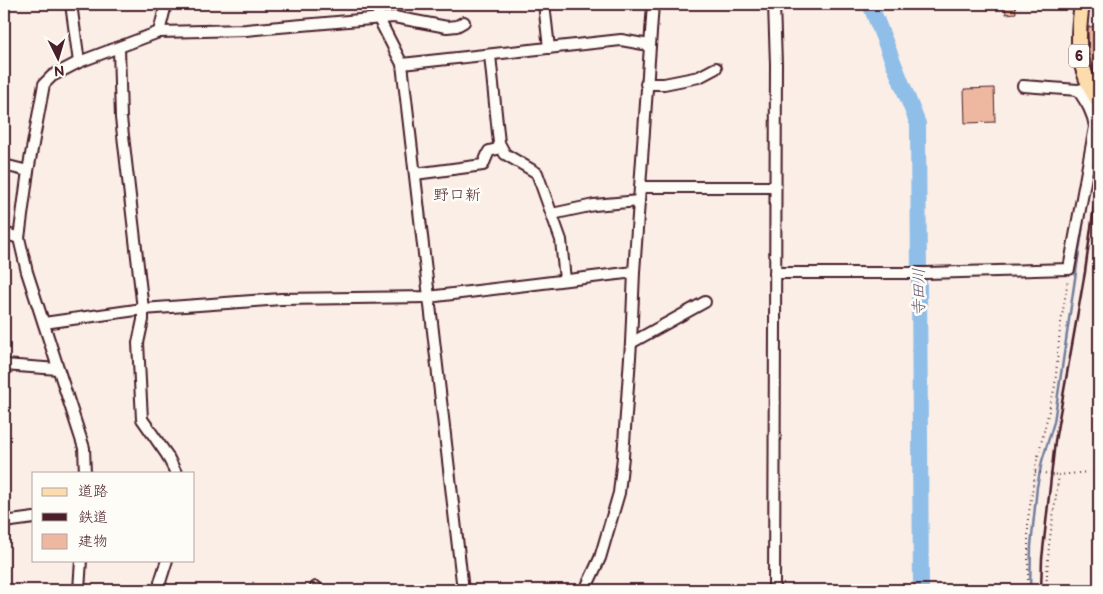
<svg xmlns="http://www.w3.org/2000/svg" width="1103" height="594" viewBox="0 0 1103 594" font-family="'Balsamiq Sans','Klee One',sans-serif">
<style>
.lines{fill:none;stroke-linecap:round;stroke-linejoin:round}
.stream{stroke:#737e9d;stroke-width:2.5}
.river{stroke:#8fbee9;stroke-width:16}
.building{fill:#edb7a0;stroke:#4a1f2b}
.minor-casing{stroke:#4a1f2b;stroke-width:14}
.major-casing{stroke:#4a1f2b;stroke-width:18}
.path{stroke:#4a1f2b;stroke-width:2;stroke-dasharray:1 4;stroke-linecap:butt}
.minor{stroke:#fdfcf7;stroke-width:10}
.major{stroke:#fcdcac;stroke-width:14}
.rail{stroke:#4a1f2b;stroke-width:2.5}
.labels{text-anchor:middle;dominant-baseline:central;stroke-width:5;stroke-linejoin:round;paint-order:stroke}
.shield{fill:#fdfcf7;stroke:#806168;stroke-width:1}
.shield-label{font-size:14px;font-weight:bold;fill:#4a1f2b}
.neighbourhood-label{font-size:16px;fill:#4a1f2b;stroke:#fdfcf7}
.water-label{font-size:16px;font-style:italic;fill:#62576e;stroke:#fdfcf7}
</style>
<rect width="100%" height="100%" fill="#faeee6"/>
<filter id="ink" filterUnits="userSpaceOnUse"><feTurbulence type="fractalNoise" baseFrequency=".02" numOctaves="2"/><feDisplacementMap in="SourceGraphic" scale="10" xChannelSelector="R" yChannelSelector="G"/><feConvolveMatrix kernelMatrix="1 2 1 2 8 2 1 2 1" color-interpolation-filters="sRGB"/></filter>
<g filter="url(#ink)">
<g class="lines">
<path class="stream" d="M1030 590 1031 546 1037 487 1042 461 1054 422 1086 204"/>
<path class="river" d="M870 4 918 124 921 590"/>
</g>
<g class="building">
<path d="M1005 4H1015L1016 13 1006 14Z"/>
<path d="M1099 26V44H1096L1099 76H1095L1089 54 1088 32V27Z"/>
<path d="M994 88 995 122 965 123 964 89Z"/>
</g>
<g class="lines">
<defs>
<g id="minor">
<path d="M71 4 79 62"/>
<path d="M377 4 379 19 402 64 463 590"/>
<path d="M544 4 549 48"/>
<path d="M159 32 166 4"/>
<path d="M119 48 121 118 143 309V320L138 343 142 419 167 455 176 473"/>
<path d="M490 55 499 143 505 154 537 173 561 240 565 280"/>
<path d="M402 64 621 40 649 45"/>
<path d="M646 84H664L699 77 716 68"/>
<path d="M1023 86 1078 90 1082 89"/>
<path d="M4 165 28 171"/>
<path d="M415 174 483 165 489 151 501 148"/>
<path d="M640 187H775"/>
<path d="M552 214 594 205 639 201"/>
<path d="M4 233 19 238"/>
<path d="M775 273H926L1069 269 1095 127C1093 112 1086 102 1078 90"/>
<path d="M44 323 143 309 281 299 428 297 634 272"/>
<path d="M631 343 705 302"/>
<path d="M4 365 58 369"/>
<path d="M85 473 84 448 27 272 19 238 28 171 44 84 52 76 79 62 159 32 246 30 394 17 447 27 457 26 464 22"/>
<path d="M4 522 34 518"/>
<path d="M316 587V590"/>
<path d="M79 590 81 560"/>
<path d="M162 590 160 582 167 560"/>
<path d="M585 590 600 558 619 493 623 457 631 343 634 272 653 4"/>
<path d="M774 590 776 64 774 4"/>
</g>
<path id="major" d="M1082 4C1076 45 1077 67 1099 103"/>
</defs>
<use href="#minor" class="minor-casing"/>
<use href="#major" class="major-casing"/>
<g class="path">
<path d="M1035 472 1059 475"/>
<path d="M253 582 256 590"/>
<path d="M1028 590V519L1037 460 1055 386 1060 329 1068 279"/>
<path d="M1046 590 1049 545 1059 475 1099 471"/>
</g>
<use href="#minor" class="minor"/>
<use href="#major" class="major"/>
<path class="rail" d="M1041 590 1042 559 1055 441 1085 272 1099 169"/>
</g>
</g>
<g class="labels">
<rect class="shield" x="1069" y="44.5" width="20" height="23" rx="4"/>
<g class="shield-label">
<text x="1079" y="56">6</text>
</g>
<g class="neighbourhood-label">
<text x="457" y="195">野口新</text>
</g>
<g class="water-label">
<text transform="translate(919 292) rotate(-90)">寺田川</text>
</g>
</g>
<rect width="1103" height="594" fill="none" stroke="#fdfcf7" stroke-width="20"/>
<rect x="10" y="10" width="1083" height="574" fill="none" stroke="#4a1f2b" stroke-width="2" filter="url(#ink)"/>
<rect x="32" y="472" width="162" height="90" fill="#fdfcf7" stroke="#b5a4a5"/>
<rect x="42" y="488" width="25" height="8" fill="#fcdcac" stroke="#b5a4a5"/>
<text x="78" y="496" font-size="15" fill="#4a1f2b">道路</text>
<rect x="42" y="513" width="25" height="8" fill="#4a1f2b" stroke="#b5a4a5"/>
<text x="78" y="522" font-size="15" fill="#4a1f2b">鉄道</text>
<rect x="42" y="534" width="25" height="15" fill="#edb7a0" stroke="#b5a4a5"/>
<text x="78" y="546" font-size="15" fill="#4a1f2b">建物</text>
<g transform="translate(58 58) rotate(175)" stroke="#fdfcf7" stroke-width="4" paint-order="stroke">
<path d="M0-4L9 19L0 12L-9 19Z" fill="#4a1f2b"/>
<text y="-8" font-size="14" font-weight="bold" text-anchor="middle" fill="#4a1f2b">N</text>
</g>
</svg>
